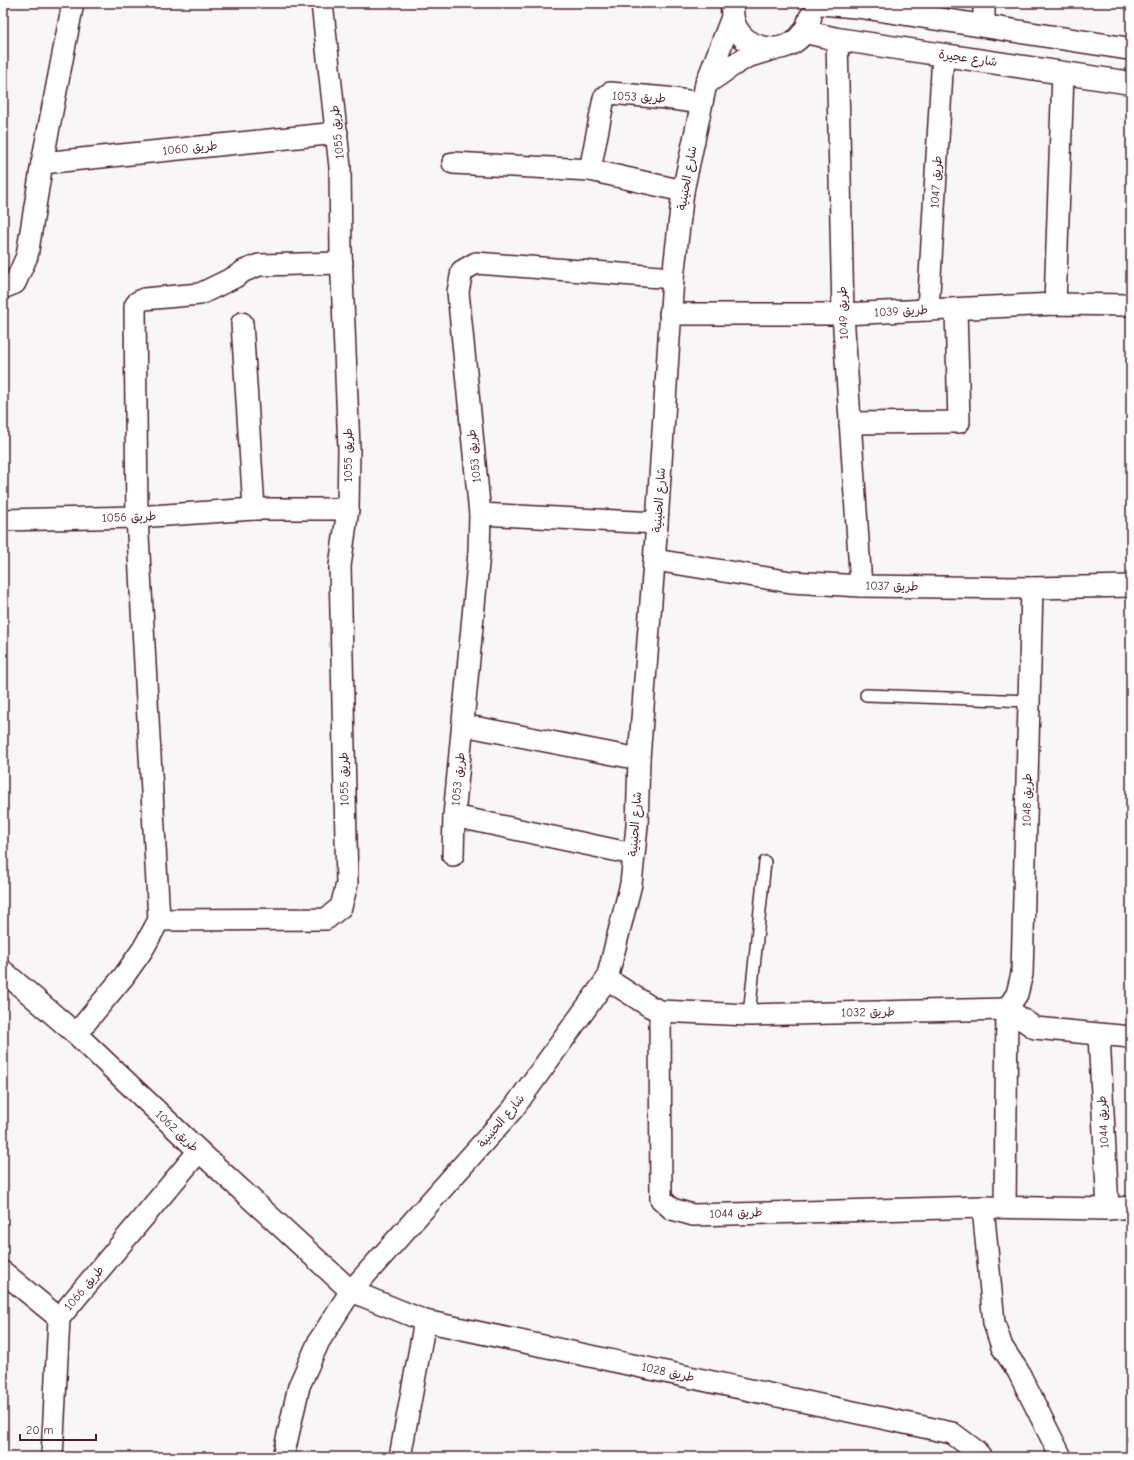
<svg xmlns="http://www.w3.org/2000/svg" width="1134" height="1460" viewBox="0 0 1134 1460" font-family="'Comic Neue','Playpen Sans Arabic',sans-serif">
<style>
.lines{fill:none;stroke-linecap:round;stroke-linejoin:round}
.service-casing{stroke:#4a1f2b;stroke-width:14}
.minor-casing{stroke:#4a1f2b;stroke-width:24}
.tertiary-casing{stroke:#4a1f2b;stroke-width:25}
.service{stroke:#fff;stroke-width:11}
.minor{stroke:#fff;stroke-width:21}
.tertiary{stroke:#fff;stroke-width:22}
.labels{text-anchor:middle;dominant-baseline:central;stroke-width:3;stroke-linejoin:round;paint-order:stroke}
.street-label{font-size:12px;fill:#4a1f2b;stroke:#fff}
</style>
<rect width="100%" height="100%" fill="#f8f6f7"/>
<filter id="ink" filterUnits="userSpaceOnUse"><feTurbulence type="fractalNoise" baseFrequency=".025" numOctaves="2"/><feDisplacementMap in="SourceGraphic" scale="8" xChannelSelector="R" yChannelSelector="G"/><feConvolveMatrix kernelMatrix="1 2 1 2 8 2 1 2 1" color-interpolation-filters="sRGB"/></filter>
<g filter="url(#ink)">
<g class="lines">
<defs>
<g id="service">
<path d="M866 695 1030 701"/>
<path d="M749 1015 765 862"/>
</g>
<g id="minor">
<path d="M984 3V26"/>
<path d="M837 39 843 314 861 586"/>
<path d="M706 84 732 66 747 57 773 49"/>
<path d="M42 163 337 133"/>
<path d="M453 163 590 170 683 191"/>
<path d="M590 170 604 98 610 93 666 98 701 103"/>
<path d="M3 288 15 283 27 256 42 163 73 3"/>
<path d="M1055 304 1063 73"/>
<path d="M928 310 943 55"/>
<path d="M670 314H843L1055 304 1131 305"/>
<path d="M242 323 254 509"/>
<path d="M850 423 959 422 956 309"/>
<path d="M480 514 657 523"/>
<path d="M3 520 137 517 254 509H348"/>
<path d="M655 560 791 582 861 586 1032 588 1131 586"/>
<path d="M463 725 639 759"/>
<path d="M454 816 633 854"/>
<path d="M453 855 454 816 479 553 480 514 458 292 462 271 476 263 673 278"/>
<path d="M159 920 326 919 341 907 347 884 340 566 348 509 349 449 341 253 340 167 322 3"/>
<path d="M3 971 76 1034 199 1151 351 1291 425 1321 952 1433 976 1451 981 1457"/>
<path d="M607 979 649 1006 660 1011 749 1015 1007 1009 1035 1028 1131 1037"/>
<path d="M1007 1009 1017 994 1022 974 1032 588"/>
<path d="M660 1011 661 1199 672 1209 693 1215 983 1207 1108 1209 1131 1207"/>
<path d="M76 1034 124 976 143 949 159 920 137 517 135 306 138 302 144 299 200 294 235 277 244 271 259 265 342 263"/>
<path d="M1099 1035 1108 1209"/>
<path d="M983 1207 994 1323 1002 1347 1018 1371 1061 1457"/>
<path d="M1005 1207 1007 1009"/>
<path d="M3 1272 59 1318"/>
<path d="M52 1457 59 1318 199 1151"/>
<path d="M283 1457 299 1386 319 1341 351 1291 513 1109 607 979 631 884 637 826 639 759 657 523 673 278 683 191 706 84 732 17"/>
<path d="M400 1457 425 1321"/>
</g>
<g id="tertiary">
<path d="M733 3C724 53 798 67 810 18"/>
<path d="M816 3 861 7 1131 49"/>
<path d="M805 32 837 39 1131 83"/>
</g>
</defs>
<use href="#service" class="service-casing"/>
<use href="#minor" class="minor-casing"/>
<use href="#tertiary" class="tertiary-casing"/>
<use href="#service" class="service"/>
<use href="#minor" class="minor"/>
<use href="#tertiary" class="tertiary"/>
</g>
</g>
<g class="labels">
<g class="street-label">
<text transform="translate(968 58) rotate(8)">شارع عجيرة</text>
<text transform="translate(639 97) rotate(3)">طريق 1053</text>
<text transform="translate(337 132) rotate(-96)">طريق 1055</text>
<text transform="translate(190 148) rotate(-6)">طريق 1060</text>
<text transform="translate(687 178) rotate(-80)">شارع الحنينية</text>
<text transform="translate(936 182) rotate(-87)">طريق 1047</text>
<text transform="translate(901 311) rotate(-3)">طريق 1039</text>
<text transform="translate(843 313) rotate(-92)">طريق 1049</text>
<text transform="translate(348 455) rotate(-90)">طريق 1055</text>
<text transform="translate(474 456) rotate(-96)">طريق 1053</text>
<text transform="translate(659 500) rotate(-86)">شارع الحنينية</text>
<text transform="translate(129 517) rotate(-2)">طريق 1056</text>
<text transform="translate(892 586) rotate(1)">طريق 1037</text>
<text transform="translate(344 779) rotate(-91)">طريق 1055</text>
<text transform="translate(458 779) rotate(-84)">طريق 1053</text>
<text transform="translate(1027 800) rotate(-89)">طريق 1048</text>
<text transform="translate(635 824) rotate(-86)">شارع الحنينية</text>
<text transform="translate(868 1012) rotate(-1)">طريق 1032</text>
<text transform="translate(501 1121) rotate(-50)">شارع الحنينية</text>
<text transform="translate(1103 1122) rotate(-93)">طريق 1044</text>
<text transform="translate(177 1131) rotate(44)">طريق 1062</text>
<text transform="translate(736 1213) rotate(-2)">طريق 1044</text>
<text transform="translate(84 1288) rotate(-50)">طريق 1066</text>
<text transform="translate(668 1372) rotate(12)">طريق 1028</text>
</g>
</g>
<rect width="1134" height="1460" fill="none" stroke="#fff" stroke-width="16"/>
<rect x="8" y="8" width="1118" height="1444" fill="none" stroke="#4a1f2b" stroke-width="1.5" filter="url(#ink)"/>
<path d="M20 1434v6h76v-6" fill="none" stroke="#4a1f2b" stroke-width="2"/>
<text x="26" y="1434" font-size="12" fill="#4a1f2b" stroke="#ffffff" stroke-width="3" paint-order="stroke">20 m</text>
</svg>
